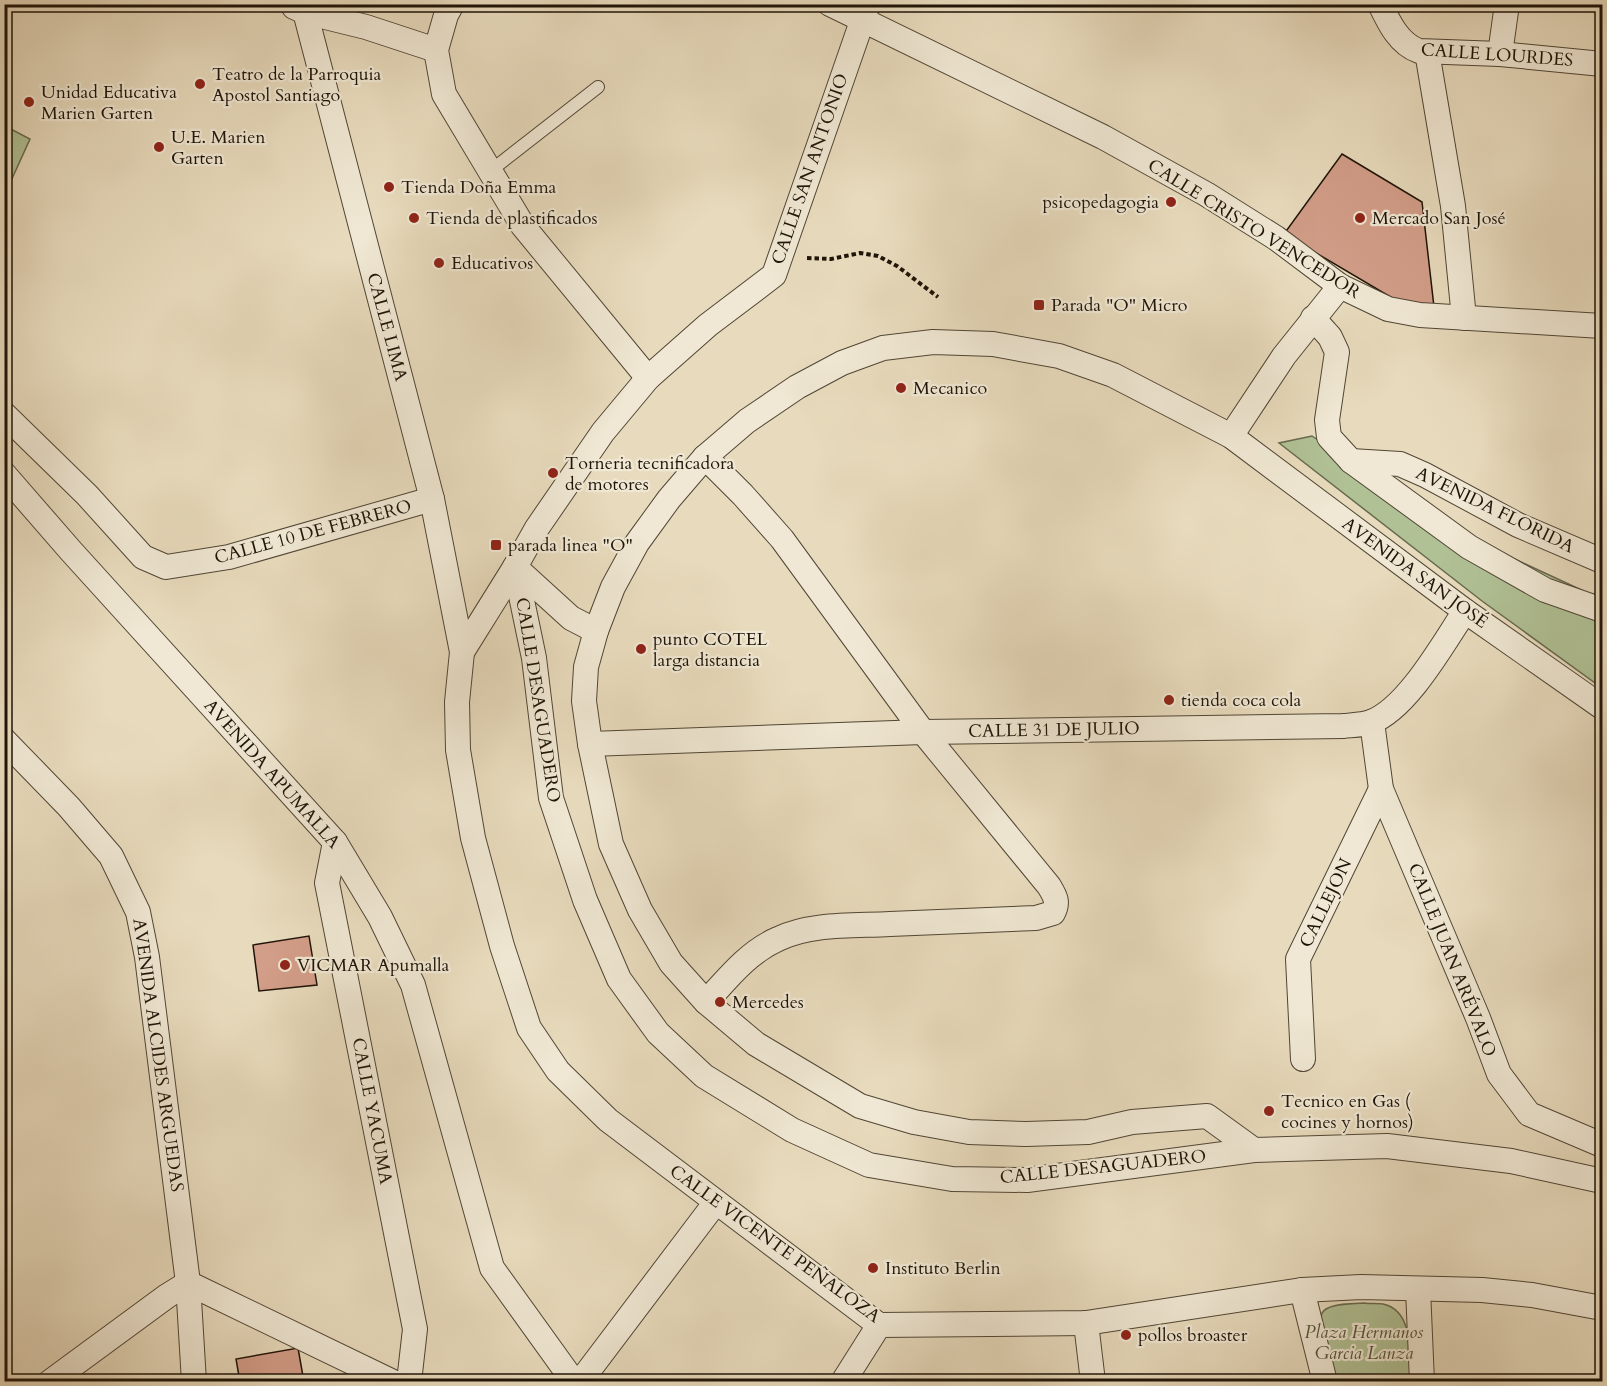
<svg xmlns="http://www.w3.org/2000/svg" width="1607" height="1386" viewBox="0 0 1607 1386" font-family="Cardo,serif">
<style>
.green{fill:#b0c195;stroke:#676a4e;stroke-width:1.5}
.building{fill:#d39e89;stroke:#1e1408;stroke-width:1.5}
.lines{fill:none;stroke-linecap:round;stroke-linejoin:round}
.lane-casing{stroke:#504635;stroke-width:14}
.street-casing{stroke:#504635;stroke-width:26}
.path{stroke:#1e1408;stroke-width:4;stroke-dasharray:4.5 3;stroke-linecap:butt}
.lane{stroke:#f0e8d4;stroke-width:12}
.street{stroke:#f0e8d4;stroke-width:24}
.poi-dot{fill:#8f2418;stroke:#f0e8d4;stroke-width:2}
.labels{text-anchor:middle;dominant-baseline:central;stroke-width:4.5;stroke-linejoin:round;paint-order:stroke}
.street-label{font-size:18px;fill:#1e1408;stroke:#f0e8d4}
.poi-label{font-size:18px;fill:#1e1408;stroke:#f0e8d4;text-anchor:start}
.park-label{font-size:18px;font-style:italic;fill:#515139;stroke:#f0e8d4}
</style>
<rect width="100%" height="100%" fill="#e8dbbd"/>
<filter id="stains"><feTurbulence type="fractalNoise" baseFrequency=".00333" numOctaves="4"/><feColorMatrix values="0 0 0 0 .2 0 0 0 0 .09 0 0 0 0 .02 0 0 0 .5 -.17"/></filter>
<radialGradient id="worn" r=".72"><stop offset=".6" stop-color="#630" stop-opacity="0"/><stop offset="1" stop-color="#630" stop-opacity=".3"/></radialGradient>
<g class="green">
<path d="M5 126 30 139 5 194Z"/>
<path d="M1312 436 1452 530 1588 593 1602 596V688L1482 601 1279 443Z"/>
<path d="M1364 1303C1370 1304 1377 1303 1383 1304 1415 1311 1409 1356 1410 1381H1332C1328 1365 1310 1319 1326 1309 1336 1303 1352 1304 1364 1303Z"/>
</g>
<g class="building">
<path d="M1342 154 1422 202 1434 307 1404 305 1284 234Z"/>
<path d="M309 936 317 985 259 991 253 945Z"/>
<path d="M298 1348 304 1382H240L236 1359Z"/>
</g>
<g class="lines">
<defs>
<path id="lane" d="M489 172 598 87"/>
<g id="street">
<path d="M303 4 432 499 462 652 457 702 458 750 473 838 502 946 529 1028 558 1071 608 1120 879 1325 1086 1323 1302 1290 1361 1287 1482 1290 1532 1295 1602 1308"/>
<path d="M452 4 446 15 436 50 444 94 523 226 648 378"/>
<path d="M830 4 1103 137 1206 194 1276 238 1340 286 1388 309 1420 315 1602 326"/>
<path d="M1380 4C1389 23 1399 44 1419 51L1500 54 1602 64"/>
<path d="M294 7 305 12 366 27 436 50"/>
<path d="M1427 52 1453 206 1464 318"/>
<path d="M1500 54 1507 4"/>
<path d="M1313 318 1330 337 1337 352 1327 420 1329 437 1351 461 1469 547 1545 590 1602 610"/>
<path d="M4 414 87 495 143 557 166 567 229 557 432 499"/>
<path d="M1231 436 1284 356 1340 286"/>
<path d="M705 457 743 495 782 539 923 732 1049 886C1055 896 1059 902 1053 913L1036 918C988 920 939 922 890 924 854 926 812 923 778 939 748 952 727 979 706 1002"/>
<path d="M1351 461 1400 464 1425 475 1518 525 1602 561"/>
<path d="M4 474 71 551 335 842 380 917 413 985 492 1268 574 1382"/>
<path d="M515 567 534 658 551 798 585 900 619 979 658 1033 704 1076 792 1130 869 1165 952 1179 1027 1180 1254 1150 1387 1146 1511 1161 1602 1181"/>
<path d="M515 567 571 618 596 631"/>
<path d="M462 652 515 567 537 528 603 432 648 378 708 325 774 275 868 4"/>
<path d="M1372 722 1381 789 1478 1018 1499 1074 1529 1114 1602 1145"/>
<path d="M4 740 69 807 111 856 138 912 147 957 188 1283 194 1382"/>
<path d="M590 744 923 732 1343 726C1352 725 1363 725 1371 722 1408 708 1444 642 1465 611"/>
<path d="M335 842 327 883 415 1329 409 1382"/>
<path d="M1303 1059 1298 959 1381 789"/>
<path d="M1254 1150 1207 1116 1132 1122 1088 1132 1026 1134 969 1132 914 1122 860 1106 756 1044 706 1002 671 963 640 910 611 844 590 744 584 701 586 667 596 631 613 587 637 543 669 499 705 457 747 421 797 387 842 363 883 348 933 342 993 344 1059 356 1113 375 1231 436 1465 611 1602 707"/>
<path d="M1418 1289 1422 1382"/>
<path d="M1302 1290 1325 1382"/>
<path d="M1086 1323 1093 1382"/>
<path d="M50 1382 167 1296 188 1283 393 1382"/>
<path d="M580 1382 716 1202"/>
<path d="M843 1382 879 1325"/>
</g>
</defs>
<use href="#lane" class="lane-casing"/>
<use href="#street" class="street-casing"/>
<path class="path" d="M807 258 831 259 860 253 878 256 897 266 938 297"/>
<use href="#lane" class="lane"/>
<use href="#street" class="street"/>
</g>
<g class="poi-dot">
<circle cx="200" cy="84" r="6"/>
<circle cx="29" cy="102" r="6"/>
<circle cx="159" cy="147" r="6"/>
<circle cx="389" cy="187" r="6"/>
<circle cx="1171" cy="202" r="6"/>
<circle cx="414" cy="218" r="6"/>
<circle cx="1360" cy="218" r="6"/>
<circle cx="439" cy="263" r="6"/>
<rect x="1033" y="299" width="12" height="12" rx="3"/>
<circle cx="901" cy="388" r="6"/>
<circle cx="553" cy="473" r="6"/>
<rect x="490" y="539" width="12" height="12" rx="3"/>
<circle cx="641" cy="649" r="6"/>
<circle cx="1169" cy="700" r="6"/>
<circle cx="285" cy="965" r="6"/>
<circle cx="720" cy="1002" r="6"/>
<circle cx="1269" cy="1111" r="6"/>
<circle cx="873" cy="1268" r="6"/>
<circle cx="1126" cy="1335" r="6"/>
</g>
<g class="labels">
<g class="street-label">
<text transform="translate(1497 55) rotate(4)">CALLE LOURDES</text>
<text transform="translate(810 169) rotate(-71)">CALLE SAN ANTONIO</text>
<text transform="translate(1254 229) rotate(32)">CALLE CRISTO VENCEDOR</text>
<text transform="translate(387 327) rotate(75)">CALLE LIMA</text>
<text transform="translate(1495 510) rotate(26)">AVENIDA FLORIDA</text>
<text transform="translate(313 532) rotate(-15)">CALLE 10 DE FEBRERO</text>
<text transform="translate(1415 573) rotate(36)">AVENIDA SAN JOSÉ</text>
<text transform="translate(538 700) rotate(81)">CALLE DESAGUADERO</text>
<text transform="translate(1054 730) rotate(-1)">CALLE 31 DE JULIO</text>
<text transform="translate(272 774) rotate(48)">AVENIDA APUMALLA</text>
<text transform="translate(1326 903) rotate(-64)">CALLEJON</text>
<text transform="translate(1452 960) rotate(68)">CALLE JUAN ARÉVALO</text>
<text transform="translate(158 1055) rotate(82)">AVENIDA ALCIDES ARGUEDAS</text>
<text transform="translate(372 1111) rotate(79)">CALLE YACUMA</text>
<text transform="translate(1103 1167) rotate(-6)">CALLE DESAGUADERO</text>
<text transform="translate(775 1244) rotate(36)">CALLE VICENTE PEÑALOZA</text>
</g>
<g class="poi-label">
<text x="212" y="74">Teatro de la Parroquia<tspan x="212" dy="21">Apostol Santiago</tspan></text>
<text x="41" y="92">Unidad Educativa<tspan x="41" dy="21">Marien Garten</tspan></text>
<text x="171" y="137">U.E. Marien<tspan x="171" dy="21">Garten</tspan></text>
<text x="401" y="187">Tienda Doña Emma</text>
<text x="1159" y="202" text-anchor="end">psicopedagogia</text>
<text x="426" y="218">Tienda de plastificados</text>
<text x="1372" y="218">Mercado San José</text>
<text x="451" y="263">Educativos</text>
<text x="1051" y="305">Parada "O" Micro</text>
<text x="913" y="388">Mecanico</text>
<text x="565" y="463">Torneria tecnificadora<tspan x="565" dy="21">de motores</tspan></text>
<text x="508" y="545">parada linea "O"</text>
<text x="653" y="639">punto COTEL<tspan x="653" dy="21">larga distancia</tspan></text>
<text x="1181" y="700">tienda coca cola</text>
<text x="297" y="965">VICMAR Apumalla</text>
<text x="732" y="1002">Mercedes</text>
<text x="1281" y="1101">Tecnico en Gas (<tspan x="1281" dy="21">cocines y hornos)</tspan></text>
<text x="885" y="1268">Instituto Berlin</text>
<text x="1138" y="1335">pollos broaster</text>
</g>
<g class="park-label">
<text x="1364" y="1332">Plaza Hermanos<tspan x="1364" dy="21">Garcia Lanza</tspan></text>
</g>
</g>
<rect width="1607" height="1386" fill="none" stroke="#e8dbbd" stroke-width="24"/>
<rect x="6" y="6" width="1595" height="1374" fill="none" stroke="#1e1408" stroke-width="3"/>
<rect x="12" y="12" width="1583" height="1362" fill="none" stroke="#1e1408" stroke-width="1.5"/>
<rect width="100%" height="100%" filter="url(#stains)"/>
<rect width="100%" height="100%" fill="url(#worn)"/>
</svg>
